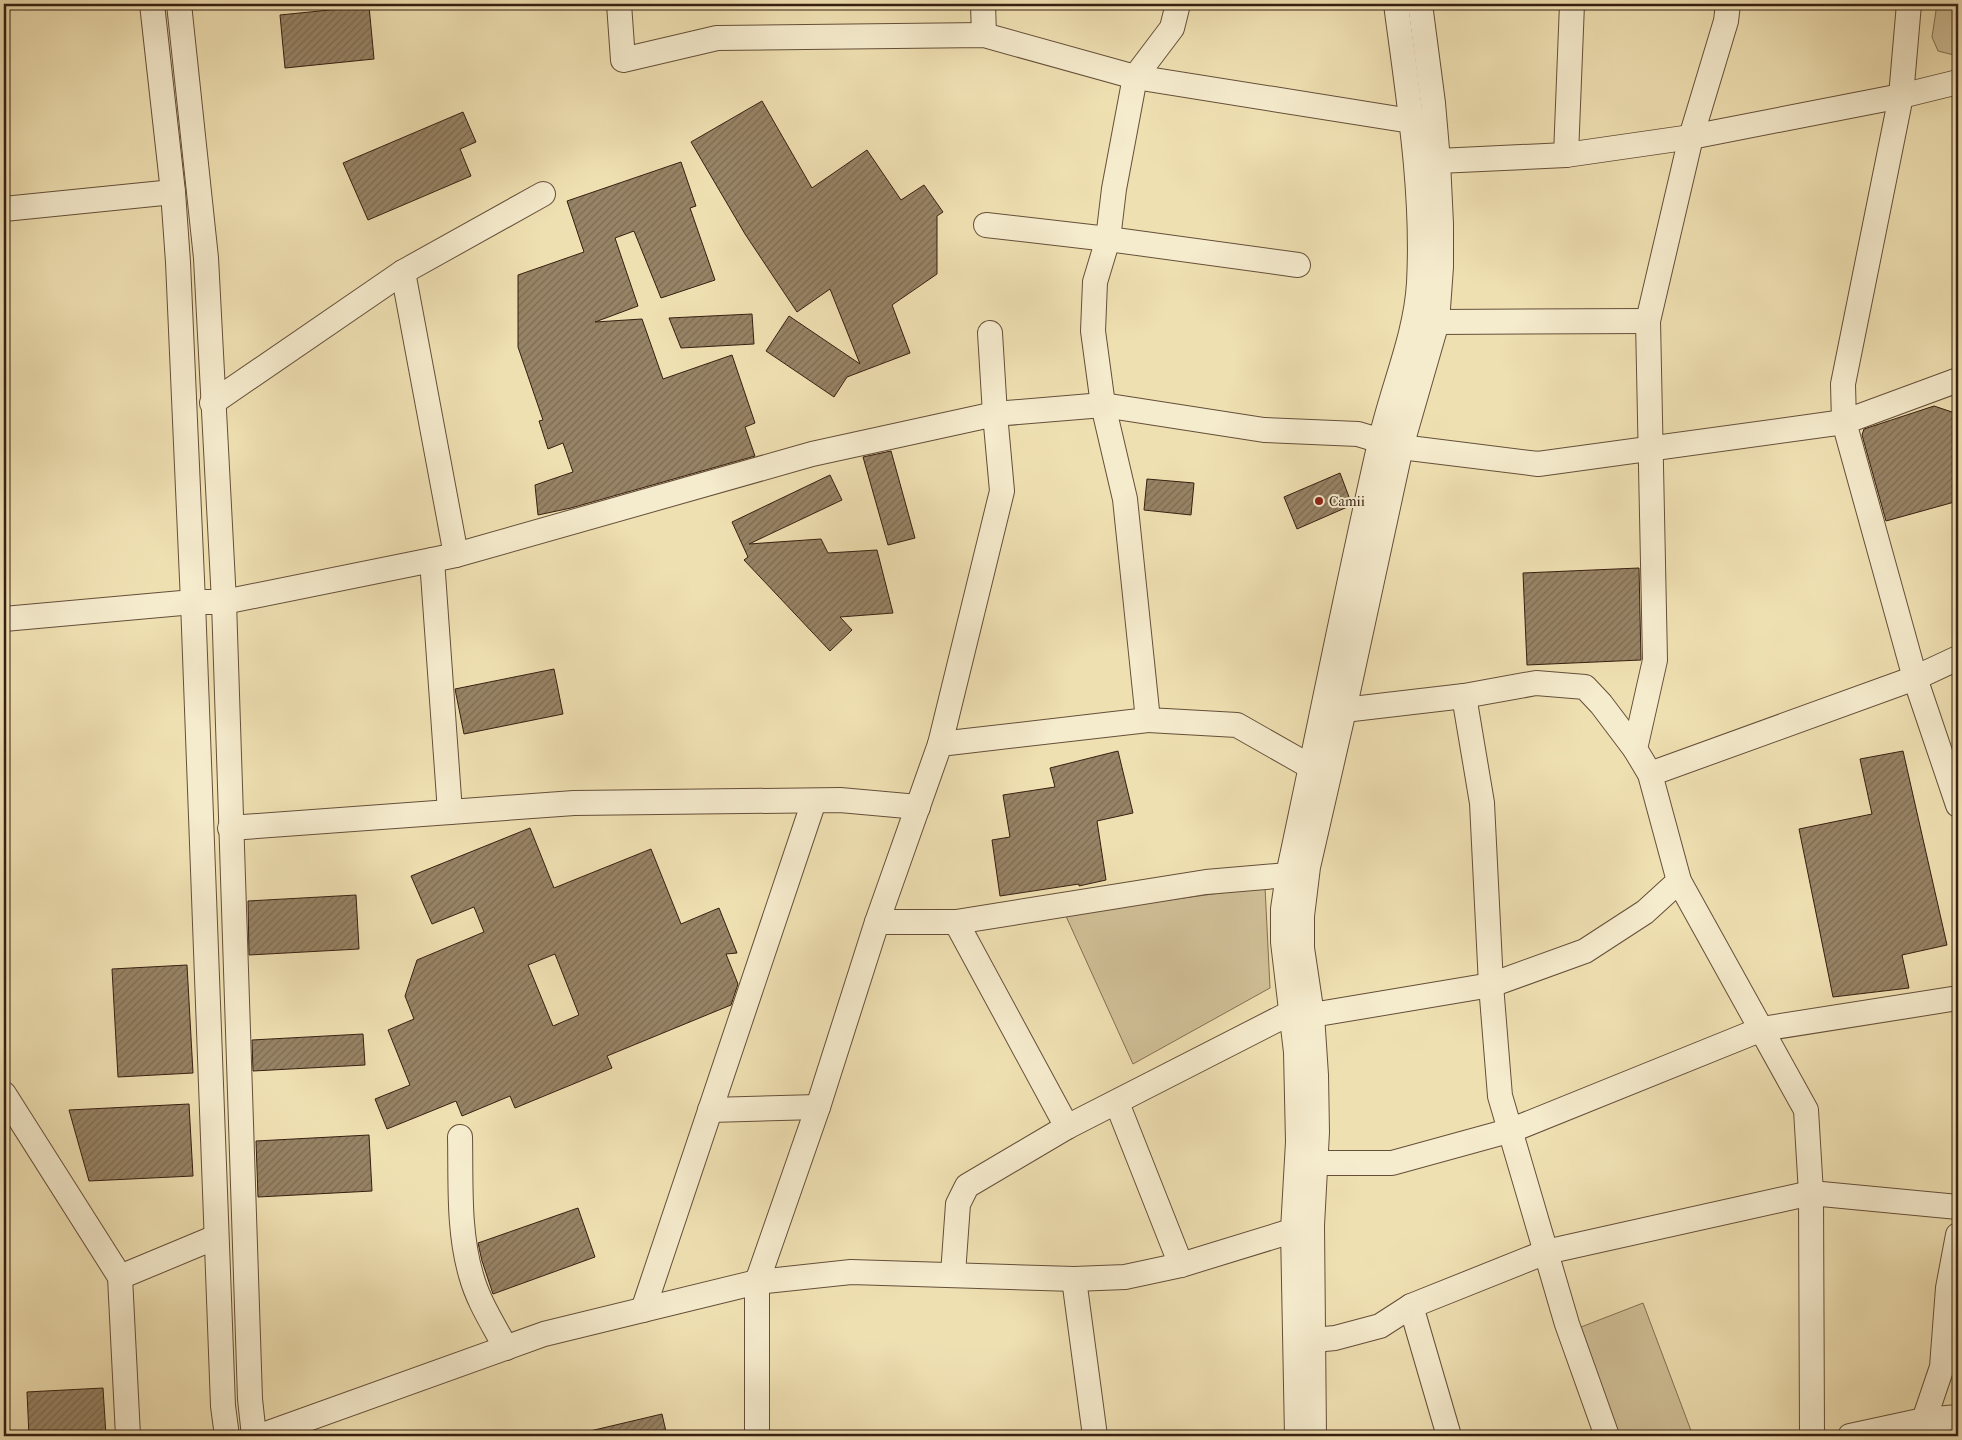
<svg xmlns="http://www.w3.org/2000/svg" width="1962" height="1440" viewBox="0 0 1962 1440" font-family="'IM FELL French Canon',serif">
<style>
.green{fill:#d0bf97;stroke:#846f54}
.building{fill:url(#building-hatch);stroke:#371f11;fill-rule:evenodd}
.lines{fill:none;stroke-linecap:round;stroke-linejoin:round}
.minor-casing{stroke:#654f39;stroke-width:26}
.minor{stroke:#f5ebcd;stroke-width:24}
.poi-dot{fill:#8f2418;stroke:#f5ebcd;stroke-width:2}
.labels{text-anchor:middle;dominant-baseline:central;stroke-width:4;stroke-linejoin:round;paint-order:stroke}
.poi-label{font-size:14px;fill:#371f11;stroke:#f5ebcd;text-anchor:start}
</style>
<defs>
<pattern id="building-hatch" width="6" height="6" patternUnits="userSpaceOnUse" patternTransform="scale(1.25)"><rect width="6" height="6" fill="#978365"/><path d="M-1 1l2-2M0 6l6-6M5 7l2-2" fill="none" stroke="#7c6b52"/></pattern>
</defs>
<rect width="100%" height="100%" fill="#efe0b2"/>
<filter id="stains"><feTurbulence type="fractalNoise" baseFrequency=".004" numOctaves="4"/><feColorMatrix values="0 0 0 0 .2 0 0 0 0 .09 0 0 0 0 .02 0 0 0 .5 -.17"/></filter>
<radialGradient id="worn" r=".72"><stop offset=".6" stop-color="#630" stop-opacity="0"/><stop offset="1" stop-color="#630" stop-opacity=".3"/></radialGradient>
<g class="green">
<path d="M1937 4H1958V56L1938 51 1932 37Z"/>
<path d="M1265 887 1270 988 1133 1064 1065 914Z"/>
<path d="M1643 1303 1693 1436H1617L1581 1327Z"/>
</g>
<g class="building">
<path d="M369 6 374 59 285 68 280 15Z"/>
<path d="M762 101 812 188 867 150 901 200 924 185 943 212 937 216V274L892 305 910 353 847 377 834 397 766 351 789 316 860 364 830 289 797 312 745 234 691 142Z"/>
<path d="M463 112 476 142 460 149 471 176 368 220 343 163Z"/>
<path d="M681 162 696 206 690 208 715 280 661 298 634 231 615 238 638 306 595 322 642 319 663 379 732 355 755 423 745 427 755 456 571 508 538 515 535 485 573 472 563 443 548 449 539 421 543 420 518 347V275L584 252 567 201Z"/>
<path d="M752 314 754 344 681 348 669 318Z"/>
<path d="M1934 406 1958 414V501L1886 521 1862 435 1864 429Z"/>
<path d="M891 451 915 538 888 545 863 457Z"/>
<path d="M1340 473 1352 505 1297 529 1284 497Z"/>
<path d="M830 475 842 500 749 544 821 539 828 553 877 550 893 613 840 617 852 630 830 651 744 560 748 557 732 522Z"/>
<path d="M1147 479 1194 483 1191 515 1144 510Z"/>
<path d="M1639 568 1641 660 1527 665 1523 573Z"/>
<path d="M554 669 563 714 464 734 455 689Z"/>
<path d="M1118 751 1133 813 1097 821 1106 880 1079 886V884L1000 896 992 840 1010 837 1003 795 1055 787 1050 768Z"/>
<path d="M1903 751 1947 945 1902 955 1909 988 1833 997 1799 829 1872 814 1860 759Z"/>
<path d="M530 828 554 888 651 849 681 924 719 908 737 953 726 954 738 984 731 1005 607 1056 612 1068 515 1108 510 1096 462 1116 456 1101 387 1129 375 1099 410 1085 388 1030 414 1019 405 996 417 960 484 932 474 907 432 924 411 876ZM555 954 579 1015 553 1026 528 965Z"/>
<path d="M356 895 359 949 249 955 248 901Z"/>
<path d="M187 965 193 1073 118 1077 112 969Z"/>
<path d="M363 1034 365 1065 253 1071 252 1040Z"/>
<path d="M189 1104 193 1176 89 1181 69 1110Z"/>
<path d="M369 1135 372 1191 258 1197 256 1141Z"/>
<path d="M578 1208 595 1257 493 1294 482 1261 478 1243Z"/>
<path d="M103 1388 106 1436H29L27 1392Z"/>
<path d="M662 1414 667 1436H591L590 1431Z"/>
</g>
<g class="lines">
<defs>
<g id="minor">
<path d="M152 4 173 192 178 262 193 602 223 1406 227 1436"/>
<path d="M179 4 206 258 224 602 250 1399 254 1436"/>
<path d="M619 4 623 60 717 38 984 35 1135 77 1411 121"/>
<path d="M983 4 984 35"/>
<path d="M1178 4 1172 28 1135 77 1114 189 1108 239 1095 282 1093 331 1103 405 1125 499 1148 720 1237 725 1311 767"/>
<path d="M1909 4 1901 96 1843 384 1844 422 1915 678 1958 805"/>
<path d="M1566 155 1572 4"/>
<path d="M1438 161 1566 155 1691 137 1901 96 1958 82"/>
<path d="M4 209 173 192"/>
<path d="M986 225 1108 239 1298 265"/>
<path d="M403 272 456 555"/>
<path d="M1437 322 1648 321"/>
<path d="M212 403 403 272 543 194"/>
<path d="M432 560 450 812"/>
<path d="M4 619 193 602H224L432 560 456 555 812 454 995 414 990 333"/>
<path d="M1464 696 1482 803 1491 985 1500 1096 1567 1324 1607 1436"/>
<path d="M1344 710 1464 696 1536 683 1585 687 1601 704 1635 749"/>
<path d="M940 744 1002 491 995 414 1103 405 1264 430 1358 434 1401 447 1538 464 1844 422 1958 380"/>
<path d="M1650 774 1915 678 1958 658"/>
<path d="M230 828 574 803 840 800 918 807"/>
<path d="M1679 881 1806 1110 1811 1193 1812 1436"/>
<path d="M877 922 940 744 1148 720"/>
<path d="M956 922 1067 1127"/>
<path d="M4 1094 120 1277 128 1436"/>
<path d="M1117 1103 1181 1265"/>
<path d="M710 1110 818 1107"/>
<path d="M460 1137C461 1182 458 1231 471 1275 478 1301 493 1324 506 1348"/>
<path d="M1315 1163H1392L1512 1130 1762 1029 1958 998"/>
<path d="M953 1274 958 1204 967 1186 1067 1127 1292 1012 1312 1015 1491 985 1585 951 1645 912 1679 881 1650 774 1635 749 1655 660 1648 321 1691 137 1726 21 1728 4"/>
<path d="M120 1277 216 1237"/>
<path d="M1074 1279 1095 1436"/>
<path d="M1411 1306 1449 1436"/>
<path d="M643 1310 814 801"/>
<path d="M1314 1340 1335 1338 1380 1326 1411 1306 1546 1252 1811 1193 1958 1207"/>
<path d="M1924 1420 1942 1367 1948 1288 1958 1235"/>
<path d="M260 1436 544 1334 757 1282 851 1272 1074 1279 1125 1277 1181 1265 1308 1226"/>
<path d="M757 1436V1282L818 1107 877 922H956L1206 882 1288 875"/>
<path d="M1297 1436 1293 1230 1298 1142 1296 1052 1283 942V909L1288 875C1319 731 1347 587 1380 443 1391 391 1416 337 1419 283 1424 190 1408 96 1396 4"/>
<path d="M1314 1436 1312 1225 1317 1132 1316 1075 1312 1015 1302 948V916L1308 867 1344 710 1401 447 1437 322 1441 267V224L1438 161 1433 103 1420 4"/>
<path d="M1850 1436 1924 1420 1958 1417"/>
</g>
</defs>
<use href="#minor" class="minor-casing"/>
<use href="#minor" class="minor"/>
</g>
<circle class="poi-dot" cx="1319" cy="501" r="5"/>
<g class="labels">
<g class="poi-label">
<text x="1329" y="501">Camii</text>
</g>
</g>
<rect width="1962" height="1440" fill="none" stroke="#efe0b2" stroke-width="20"/>
<rect x="5" y="5" width="1952" height="1430" fill="none" stroke="#371f11" stroke-width="2.5"/>
<rect x="10" y="10" width="1942" height="1420" fill="none" stroke="#371f11"/>
<rect width="100%" height="100%" filter="url(#stains)"/>
<rect width="100%" height="100%" fill="url(#worn)"/>
</svg>
